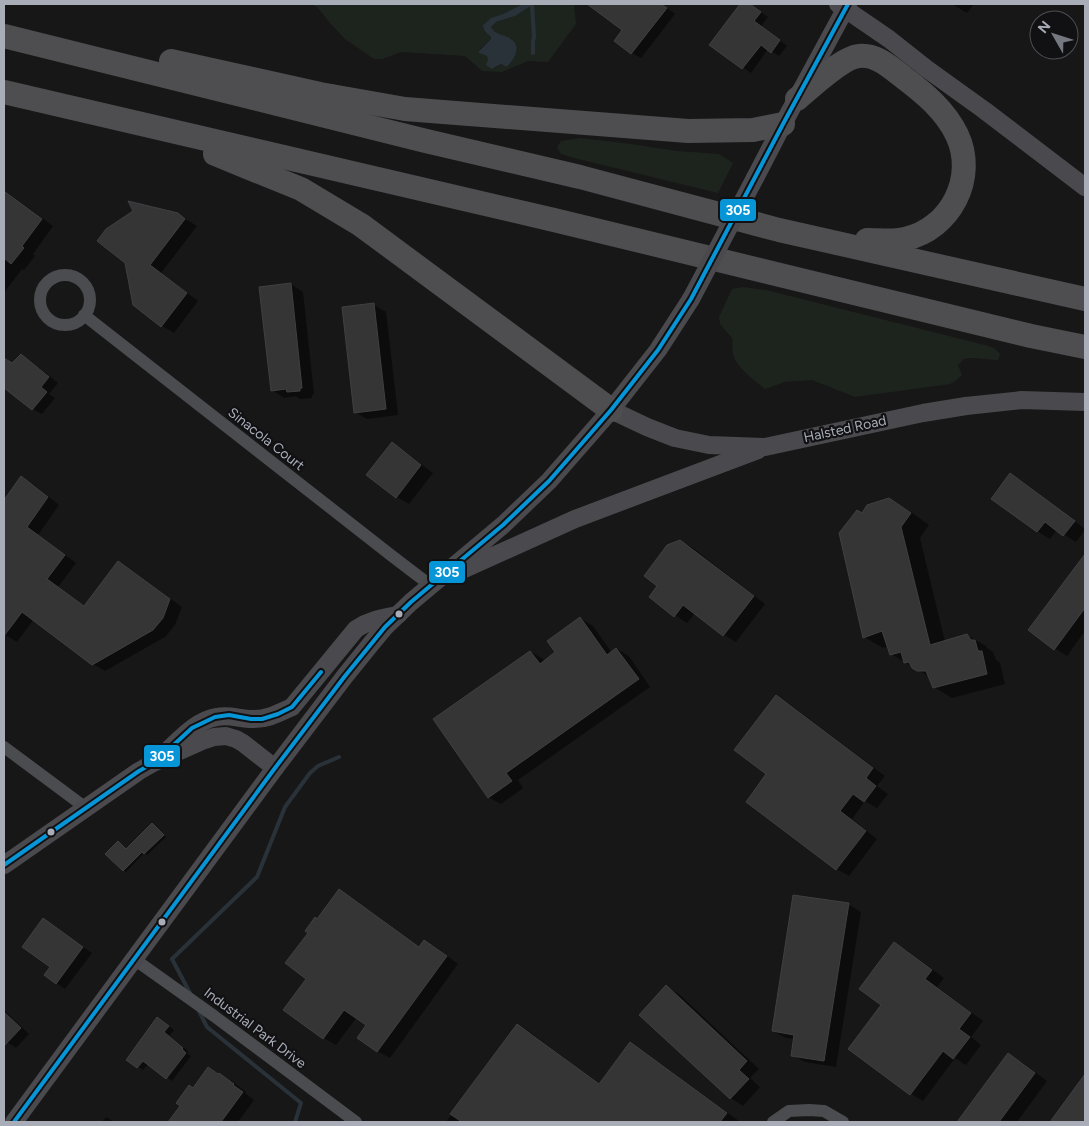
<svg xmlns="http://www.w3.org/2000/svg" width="1089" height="1126" viewBox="0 0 1089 1126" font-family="Figtree,sans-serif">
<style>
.green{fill:#1d241e}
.water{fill:#2a3239}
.shadow{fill:#0007}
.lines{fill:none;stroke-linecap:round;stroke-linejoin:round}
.stream{stroke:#2a3239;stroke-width:4}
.building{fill:#353536;stroke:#3f4043}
.street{stroke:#4b4c50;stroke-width:12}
.secondary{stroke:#4a4a4e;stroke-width:18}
.highway{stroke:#4e4e51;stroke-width:24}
.secondary-bridge{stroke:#4a4a4e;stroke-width:18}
.bus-1-casing{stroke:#111113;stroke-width:8}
.bus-1{stroke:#0696d7;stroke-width:4}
.bus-dot{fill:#a8adb8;stroke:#111113;stroke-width:2}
.labels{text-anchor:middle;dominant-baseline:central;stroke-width:4.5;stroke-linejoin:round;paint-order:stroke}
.street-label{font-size:14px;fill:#a8adb8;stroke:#111113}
.line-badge{stroke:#111113;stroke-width:2}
.badge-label{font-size:14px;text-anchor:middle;font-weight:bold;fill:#fff}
</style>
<rect width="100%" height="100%" fill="#171717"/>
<g class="green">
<path d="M312 4H523L503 14 491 18 483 25C483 31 487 33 491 37V39L480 49 479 53 487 56 488 60 494 69 501 64 508 67 512 61 516 50 512 39C505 36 495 34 491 27L496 22 515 16 534 4H574L576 24 548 62 528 61 502 72 482 71 465 56 401 52 382 59H374L345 39 330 23 318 8Z"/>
<path d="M580 138 631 144 677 151 719 154 733 163 718 193 574 158 561 154 557 147 561 141Z"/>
<path d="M743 287 766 290 985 345 994 348 1000 354 998 360C990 360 970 356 964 359 964 359 959 364 958 365L962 375 955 381 950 384 855 397 812 380 785 382 765 389C755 381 736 367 733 354 732 349 733 342 732 338L720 324 719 317 732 289Z"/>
</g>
<path class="water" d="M523 4H534L515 16 496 22 491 27C495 35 504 34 511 39 522 46 514 60 507 67L501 64 492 69 486 65 488 60 487 56 479 53V51L491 39V37C487 33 483 31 483 25L491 18 503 14Z"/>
<g class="shadow">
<path d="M592 4H662L675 14 641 58 632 53 616 40 623 30 592 6Z"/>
<path d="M741 4H749L768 17 761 26 787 46 779 56 768 49 751 73 711 45Z"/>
<path d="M952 4H974L967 13Z"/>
<path d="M4 190 53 226 33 254 35 256 24 270 22 269 4 293Z"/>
<path d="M177 214 197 226 161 273 198 301 174 333 162 326 134 305 127 262Z"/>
<path d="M291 284 303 292 314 394 312 395V398L300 399 296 396 284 398 272 390Z"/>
<path d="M374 305 386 312 398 415 367 419 355 412Z"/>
<path d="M21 356 30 361 58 383 49 394 55 398 42 414 33 409 4 387V362L5 360 13 364Z"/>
<path d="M392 444 404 451 433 473 409 504 397 497Z"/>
<path d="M1011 475 1023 482 1085 529V530L1076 542 1057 530 1050 539 1037 531Z"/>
<path d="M22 478 34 485 59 505 38 535 76 563 58 587 85 606 118 563 131 570 182 607 175 625 165 637 105 671 93 664 34 619 17 642 4 634V502Z"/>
<path d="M889 499 908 510 929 525 920 538 945 642 967 635 986 646 987 648 993 652 996 660 1000 663 1005 684 952 698 934 687 930 677 891 654 888 646 883 648 864 637 862 514Z"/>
<path d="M680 541 693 548 765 604 736 642 724 635 695 613 687 623 675 615 659 586Z"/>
<path d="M1085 556V631L1067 656 1054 648 1030 630Z"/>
<path d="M580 618 593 626 612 653 617 649 629 656 650 687 518 780 523 788 501 804 488 797 531 652 543 659 545 662 557 653Z"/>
<path d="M777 696 789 704 885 776 877 786 888 794 877 808 865 801 852 819 877 839 849 876 837 869 768 774Z"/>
<path d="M152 824 166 837 147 855 144 853 126 872 123 870 126 850Z"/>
<path d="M340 891 352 898 420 947 424 941 437 948 458 964 390 1058 377 1051 368 1025 357 1017 336 1045 324 1038 285 1009 307 978 318 921Z"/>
<path d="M848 904 861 912 836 1067 805 1062 792 1055 795 1039 786 1038 773 1031Z"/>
<path d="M52 925 92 953 65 989 56 983 52 967Z"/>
<path d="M894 943 906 950 944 978 937 987 983 1021 971 1037 981 1045 966 1065 955 1058 923 1101 911 1094 850 1049 882 1005Z"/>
<path d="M667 987 679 994 759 1069 750 1078 760 1087 743 1106 731 1098 641 1014Z"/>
<path d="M4 1010 29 1034 16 1048 4 1040Z"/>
<path d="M163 1022 174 1030 169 1036 188 1051 187 1053 191 1056 172 1081 149 1063 143 1070 127 1059Z"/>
<path d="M518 1025 530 1032 600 1085 630 1043 643 1051 739 1121 738 1122H446Z"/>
<path d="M1008 1055 1021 1062 1047 1081 1017 1122H958Z"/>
<path d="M218 1074 232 1081 246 1092 245 1093 254 1100 238 1122H170L194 1089Z"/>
<path d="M1084 1078H1085V1122H1051Z"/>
<path d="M106 1117 115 1122H102Z"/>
</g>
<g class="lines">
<g class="stream">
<path d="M532 4 534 37 533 41V53"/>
<path d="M190 993 172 959 257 877 285 807 310 773 318 766 339 757"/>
<path d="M199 1011 207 1027 301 1103 295 1122"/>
</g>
</g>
<g class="building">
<path d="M587 4H661L667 8 631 54 614 41 622 30Z"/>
<path d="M740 4H750L761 12 754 21 780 40 771 53 761 45 742 69 709 45Z"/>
<path d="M4 191 42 219 22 246 24 248 11 264 4 258Z"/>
<path d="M128 201 178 213 185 219 150 265 187 293 161 327 133 305 125 263 97 241 106 229 133 211Z"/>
<path d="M291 283 302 388H300V391L287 392 286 389 271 391 259 287Z"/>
<path d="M374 303 386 409 354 413 342 307Z"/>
<path d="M21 354 49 377 41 387 47 392 32 410 4 388V358L12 363Z"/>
<path d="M392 442 421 465 396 498 366 475Z"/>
<path d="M1010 473 1075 521 1063 536 1045 522 1037 532 991 499Z"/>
<path d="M21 476 48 497 27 527 65 555 47 579 84 606 118 561 170 599 163 618 153 630 92 665 22 612 4 636V500Z"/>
<path d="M889 498 911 513 901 527 930 645 967 634 971 640H975L978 651H982L987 674 933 688 926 671H917L912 668 909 662 904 663 901 652 890 655 882 631 863 638 839 533 857 510 862 513 867 505Z"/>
<path d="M680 540 754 596 723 636 683 605 674 617 649 597 657 586 644 576 667 545Z"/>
<path d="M1085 554V608L1054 650 1028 630Z"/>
<path d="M580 617 607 655 616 648 639 679 506 773 512 781 488 798 433 719 530 651 540 664 555 652 547 641Z"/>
<path d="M776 695 873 768 866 778 876 786 864 802 853 794 840 811 866 831 836 870 746 802 766 774 734 750Z"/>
<path d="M152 823 164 835 144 854 142 852 123 871 105 854 118 841 126 849Z"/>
<path d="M339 889 419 947 424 940 447 956 377 1052 357 1038 366 1025 344 1010 323 1039 283 1010 306 979 285 963 308 933 305 931 315 917 317 919Z"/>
<path d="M793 895 849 903 824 1061 791 1056 794 1035 772 1031Z"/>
<path d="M43 918 83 947 56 984 44 975 50 967 22 947Z"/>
<path d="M894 942 932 970 925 979 971 1013 959 1029 970 1037 953 1059 943 1051 910 1095 848 1049 881 1005 859 989Z"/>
<path d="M666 985 747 1061 739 1070 749 1079 730 1099 639 1015Z"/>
<path d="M4 1012 21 1028 4 1046Z"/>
<path d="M157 1017 169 1026 164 1032 183 1048 182 1049 186 1053 166 1079 143 1061 137 1068 126 1060Z"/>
<path d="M517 1024 599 1084 630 1042 727 1113 720 1122H462L450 1114Z"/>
<path d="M1008 1053 1035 1073 999 1122H957Z"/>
<path d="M208 1067 218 1074 219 1073 234 1084 233 1085 243 1092 221 1122H168L180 1106 176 1103 189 1085 193 1088Z"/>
<path d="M1085 1074V1122H1050Z"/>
</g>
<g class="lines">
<g class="street">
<circle cx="65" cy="300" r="25"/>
<path d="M84 315 392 556 430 585"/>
<path d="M4 747 86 808"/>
<path d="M134 959 214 1016 356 1122"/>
<path d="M773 1122 789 1111 809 1110 824 1111 843 1122"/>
</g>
<g class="secondary">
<path d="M838 4 889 39 927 69 984 110 1085 187"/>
<path d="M755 178 783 124 848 4"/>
<path d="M611 410 647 427 675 438 709 445 765 447 923 413 966 406 1022 400 1085 402"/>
<path d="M451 575 575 519 758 450"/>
<path d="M167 751C181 738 197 720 217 717 229 714 240 719 252 719 266 720 279 713 292 707L356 629C370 620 382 618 398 615"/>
<path d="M4 865 139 771 155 762 202 741 214 737 226 736 236 739 243 743 275 768"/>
<path d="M14 1122 275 768 345 676 370 645 385 627 411 602 503 525 549 481 611 410 658 350 691 299"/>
</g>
<g class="highway">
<path d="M4 36 426 141 580 177 779 230 1085 299"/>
<path d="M171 61 320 94 405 109 688 131 753 130 783 124"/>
<path d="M4 92 554 220 1031 336 1085 347"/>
<path d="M797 99C810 88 843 57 859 56 876 54 890 67 903 77 924 93 945 110 957 135 977 177 951 229 905 239 893 242 880 240 867 240"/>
<path d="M215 154 301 189 361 225 611 410"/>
</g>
<path class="secondary-bridge" d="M691 299 755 178"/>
<defs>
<g id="bus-1">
<path d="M4 865 139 771 155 762 192 728 215 717 229 715 251 719H262L278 714 292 707 321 672"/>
<path d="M14 1122 275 768 345 676 385 627 411 602 503 525 549 481 611 410 658 350 691 299 783 124 848 4"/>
</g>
</defs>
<use href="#bus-1" class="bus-1-casing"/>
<use href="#bus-1" class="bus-1"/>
</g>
<g class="bus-dot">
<circle cx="399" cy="614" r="4.5"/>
<circle cx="51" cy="832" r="4.5"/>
<circle cx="162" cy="922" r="4.5"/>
</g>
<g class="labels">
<g class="street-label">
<text transform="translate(845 429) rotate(-12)">Halsted Road</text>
<text transform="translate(266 439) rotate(38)">Sinacola Court</text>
<text transform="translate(255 1028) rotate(37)">Industrial Park Drive</text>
</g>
</g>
<g class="line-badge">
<rect x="719" y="198" width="38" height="24" rx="5" fill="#0696d7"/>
<rect x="428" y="560" width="38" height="24" rx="5" fill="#0696d7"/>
<rect x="143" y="744" width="38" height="24" rx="5" fill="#0696d7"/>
</g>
<g class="badge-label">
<text x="738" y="215">305</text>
<text x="447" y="577">305</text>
<text x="162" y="761">305</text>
</g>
<rect width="1089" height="1126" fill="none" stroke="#a8adb8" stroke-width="10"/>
<g transform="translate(1054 35) rotate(309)"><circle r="24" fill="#111113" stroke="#4d4f55"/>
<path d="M0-4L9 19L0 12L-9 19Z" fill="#757880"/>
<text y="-8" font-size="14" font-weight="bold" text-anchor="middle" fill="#a8adb8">N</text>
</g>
</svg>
